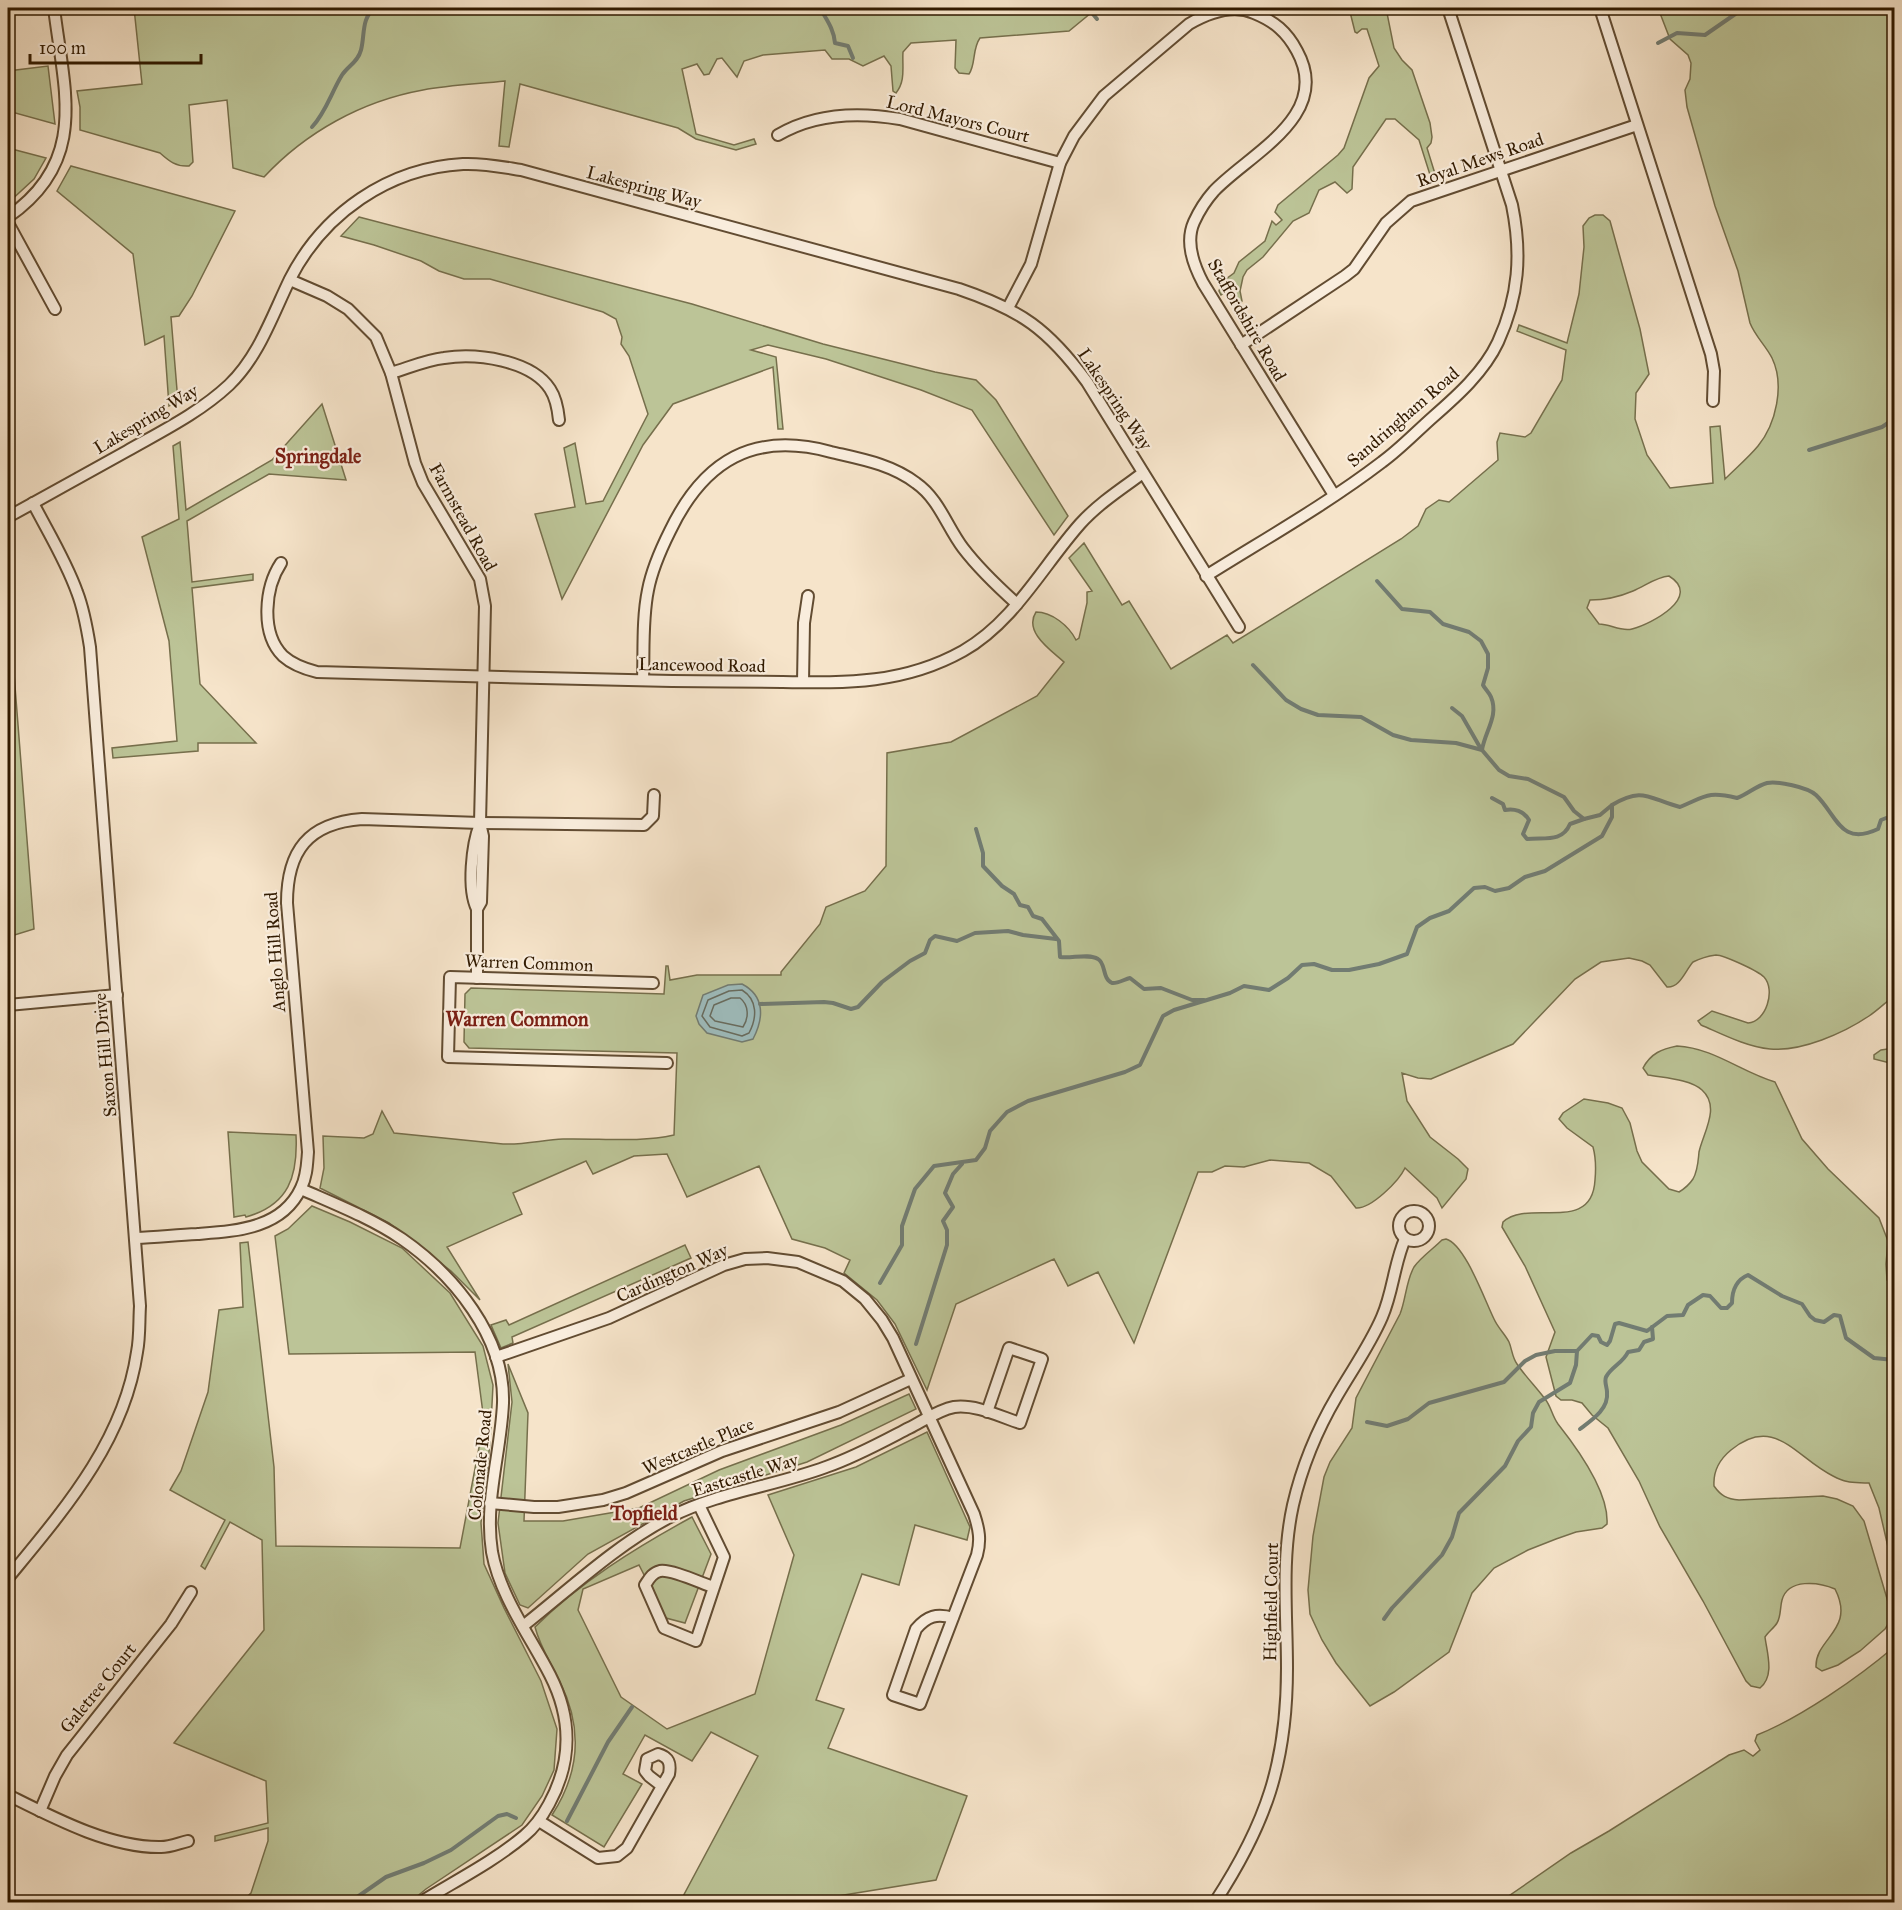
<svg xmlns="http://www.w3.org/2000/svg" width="1902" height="1910" viewBox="0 0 1902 1910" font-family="'IM FELL Great Primer',serif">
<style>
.green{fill:#bcc497;stroke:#766f4c;stroke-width:1.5;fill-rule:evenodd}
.water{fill:#9ebdbe;stroke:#727c72;stroke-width:1.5}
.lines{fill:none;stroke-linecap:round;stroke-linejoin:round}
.shore{stroke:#686c5f;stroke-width:1.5}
.stream{stroke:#727c72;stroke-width:4}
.minor-casing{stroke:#624c32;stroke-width:14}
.minor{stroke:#f9eddd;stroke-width:10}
.labels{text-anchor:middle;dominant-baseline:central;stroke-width:4.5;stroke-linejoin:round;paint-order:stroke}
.street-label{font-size:18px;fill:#311a00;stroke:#f9eddd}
.neighbourhood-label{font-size:20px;font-weight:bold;fill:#7a1f14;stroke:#f9eddd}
</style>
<rect width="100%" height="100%" fill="#f6e4ca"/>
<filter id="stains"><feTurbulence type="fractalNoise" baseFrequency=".00333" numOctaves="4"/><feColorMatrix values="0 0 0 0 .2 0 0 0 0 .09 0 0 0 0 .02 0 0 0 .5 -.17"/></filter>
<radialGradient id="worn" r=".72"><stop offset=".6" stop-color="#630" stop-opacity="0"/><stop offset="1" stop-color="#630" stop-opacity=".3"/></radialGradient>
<g class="green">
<path d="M134 8H1097L1069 31 980 38C972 49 976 64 969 74L959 73 955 68 956 40 911 43 903 52C902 66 906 81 896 93L893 91 891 66 884 56 863 66 849 59H832L825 50 763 55 744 61 737 77 722 58 717 59 709 74 704 75 697 64 682 69 696 134 734 145 754 139 756 144 736 150 696 139 678 128 520 84 509 147 499 146 505 81C478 84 450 85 423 90 362 101 306 132 264 177L233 168 227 100 189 105 193 162 189 166C176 167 169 161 160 153L80 130V107L77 91 142 84Z"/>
<path d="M1349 8H1386L1394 48 1402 60 1412 70 1430 123 1432 137 1431 143 1427 148 1436 177 1431 178 1419 140 1395 119H1386L1353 167 1352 189 1347 193 1335 182 1319 190 1309 213 1293 221 1263 257 1247 270 1243 277 1240 291 1242 301 1237 308 1229 290 1221 295 1219 291 1222 282 1234 273 1239 262 1265 241 1272 221 1276 225 1282 220 1275 212 1278 205 1338 155 1344 148 1369 78 1379 66 1367 29H1362L1357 33 1355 32Z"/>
<path d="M1658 8H1894V996C1886 1002 1878 1010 1869 1016 1844 1033 1801 1052 1770 1049 1747 1047 1722 1034 1701 1025L1698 1021 1712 1011 1748 1023C1766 1022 1776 990 1764 977 1758 971 1724 955 1716 955 1709 956 1699 959 1693 962 1685 971 1680 988 1667 987L1650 965 1642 961 1629 958 1601 962 1575 979 1513 1044 1431 1079 1418 1078 1402 1073 1407 1101 1430 1137 1458 1159 1468 1169 1466 1179 1442 1208 1437 1198 1405 1168C1399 1181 1371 1209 1356 1208L1331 1176 1309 1163 1270 1160 1244 1167 1225 1166 1212 1172H1198L1134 1343 1098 1272 1068 1286 1054 1259 956 1304 927 1390 895 1324 877 1300 844 1273 850 1260 825 1248 792 1239 759 1166 687 1197 667 1154 634 1156 593 1174 586 1161 513 1193 522 1214 447 1247 480 1300 451 1271 389 1223 320 1188 324 1168 323 1136 364 1138 373 1134 382 1111 394 1133 503 1144C523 1145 543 1140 563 1139 601 1138 638 1143 674 1135L677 1053 469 1048 464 1042 465 994 471 988 664 994 666 966H668L670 980 697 975H781V972L820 924 826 907 865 891 886 866 887 753 951 742 1037 696 1064 662C1052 651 1023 632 1036 612 1052 612 1069 626 1076 640L1079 638 1087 603V592L1092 591 1069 558 1084 543 1122 605 1129 601 1171 669 1227 635 1233 643 1401 539 1418 526 1426 509 1439 500 1449 502 1498 460 1497 442 1500 433 1525 437 1531 433 1562 380 1566 350 1517 331 1519 325 1567 343 1579 294 1584 247 1583 226 1589 218 1595 215H1603L1610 221 1640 329 1649 374 1636 393 1635 419 1647 455 1670 488 1713 483 1710 427 1720 426 1725 479C1736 468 1748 458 1758 446 1776 424 1785 385 1772 358 1766 346 1755 336 1750 323L1738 271 1715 206 1687 107 1685 90 1690 79 1691 63 1688 55 1670 39ZM1669 576C1703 597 1651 624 1632 629 1621 632 1610 624 1599 624L1587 608 1590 600C1605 600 1619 597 1633 591 1645 586 1656 577 1669 576Z"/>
<path d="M48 66 55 124 8 111V71Z"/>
<path d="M8 148 46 158 34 179 8 203Z"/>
<path d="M71 166 235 211 192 296 179 316 171 317 178 402 169 406 164 336 145 345 133 254 57 191Z"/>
<path d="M359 217 692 304 823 344 935 372 976 380 996 400 1068 516 1054 535 972 410 921 390 826 359 768 345 751 350 776 357 783 429H778L773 367 673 404 643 445 562 599 535 514 575 507 564 448 575 443 586 504 603 501 648 414 629 356 621 344 622 337 616 319 603 312 490 279H464L439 271 421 261 374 245 341 236Z"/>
<path d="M322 404 346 480 269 474 187 521 192 582 253 574V580L192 588 200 684 256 743H198V751L113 758 112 748 177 741 169 641 142 537 179 519 173 446 180 442 186 510 272 460Z"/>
<path d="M8 597 34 929 8 937Z"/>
<path d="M1677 1046C1714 1048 1741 1072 1775 1082L1802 1139 1828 1169 1879 1218 1888 1241 1886 1264 1887 1280 1894 1287V1553L1888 1547 1879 1508 1869 1483C1853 1482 1848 1484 1833 1476 1796 1458 1775 1414 1731 1450 1720 1459 1713 1471 1714 1486 1721 1496 1727 1499 1739 1500L1823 1496 1837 1499 1853 1506 1864 1521 1888 1602 1889 1622 1885 1629 1860 1651 1838 1665 1822 1671 1816 1667C1815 1638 1856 1630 1835 1589 1819 1582 1788 1578 1782 1600 1780 1607 1781 1617 1777 1623 1774 1628 1768 1632 1765 1637 1767 1653 1775 1676 1760 1688L1751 1686 1746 1681 1703 1601 1660 1527 1639 1481 1608 1428 1592 1415 1582 1403 1572 1400H1561L1556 1396 1546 1357 1555 1332 1525 1266 1502 1227 1503 1222C1528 1198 1592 1235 1595 1180 1596 1169 1596 1158 1593 1147L1567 1128 1559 1119 1563 1113 1584 1099 1608 1103 1622 1108 1630 1123 1637 1151 1642 1162 1669 1189 1679 1192C1684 1189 1689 1185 1693 1179 1698 1170 1698 1162 1699 1152 1703 1133 1721 1107 1702 1090 1690 1079 1664 1078 1648 1075L1643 1068C1651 1053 1662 1049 1677 1046Z"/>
<path d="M1894 1048V1064L1874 1059V1055L1881 1050Z"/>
<path d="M228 1132 296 1135C298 1176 289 1205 246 1217L245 1215 234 1217Z"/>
<path d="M312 1206 350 1222 402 1248 450 1293 483 1346 493 1385 490 1443 481 1523 484 1564 504 1608 541 1681 557 1729 554 1770 542 1796 522 1825 426 1889 410 1902H241L251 1893 268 1841V1828L215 1841V1836L268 1823 266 1781 174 1743 264 1630 262 1540 230 1522 205 1569 201 1566 225 1520 170 1490 181 1471 208 1392 219 1310 243 1307 240 1243 248 1242 274 1467 276 1546 460 1548 484 1421 475 1352 289 1354 275 1236 288 1229Z"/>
<path d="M1446 1239C1465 1244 1485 1301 1494 1319 1498 1328 1505 1334 1509 1342 1512 1349 1512 1357 1517 1364 1525 1376 1536 1387 1545 1399 1551 1406 1552 1416 1558 1424 1577 1448 1609 1492 1607 1524L1602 1528 1576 1532 1556 1539 1528 1550 1494 1568 1472 1593 1449 1652 1394 1692 1370 1706 1336 1663 1322 1640 1310 1614 1308 1590 1313 1536 1324 1477 1330 1462 1352 1428 1356 1398 1400 1314C1406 1299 1406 1281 1414 1267 1420 1258 1434 1248 1442 1240Z"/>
<path d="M685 1245 691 1258 512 1337 513 1343 501 1348 491 1325 506 1320 509 1325Z"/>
<path d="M508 1364 528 1413 524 1521H563L639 1508 719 1470 841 1425 909 1394 916 1409 807 1462 684 1501 588 1554 528 1608 520 1605 505 1573 498 1523 512 1402Z"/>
<path d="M927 1432 970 1527 967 1540 915 1525 899 1585 862 1574 816 1700 844 1709 828 1748 967 1796 936 1880 801 1902H680L758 1756 711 1732 692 1761 645 1735 623 1774 642 1784 604 1847 552 1815C580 1772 583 1728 560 1682 551 1663 540 1647 535 1627 580 1582 637 1547 692 1517L711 1554 685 1623 666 1618 639 1565 583 1589 578 1610 621 1697 667 1729 755 1694 794 1555 768 1495 856 1467Z"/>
<path d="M1894 1647V1902H1500L1571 1853 1609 1831 1729 1755 1744 1750 1753 1756 1760 1750 1755 1741 1757 1735C1800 1718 1859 1677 1894 1647Z"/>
</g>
<path class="water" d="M742 984C765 996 764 1018 753 1039L742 1042 707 1033 699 1024 696 1016 703 995 728 985Z"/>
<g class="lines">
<g class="shore">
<path d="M742 990C758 1000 757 1018 749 1033L742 1036 710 1027 702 1016 708 1000 729 991Z"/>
<path d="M731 998H740C749 1005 749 1018 743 1027L715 1021 710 1016 714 1005Z"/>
</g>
<g class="stream">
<path d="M820 8C826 19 834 29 835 43L848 46 853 58"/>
<path d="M1088 8 1097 19"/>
<path d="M1658 43 1677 33 1705 35 1744 8"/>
<path d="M312 127C326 112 331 93 342 75 348 66 358 62 361 50 365 35 361 18 375 8"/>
<path d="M1809 450 1882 427 1894 419"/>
<path d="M1377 581 1402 609 1430 612 1443 624 1469 632 1481 641 1488 654V668L1483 685C1485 689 1489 692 1491 697 1499 716 1485 731 1482 750"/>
<path d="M1253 665 1286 700 1301 709 1318 715 1361 717 1393 735 1411 740 1456 743 1482 750 1499 770 1509 776 1528 779 1564 797 1574 811 1584 819 1600 815 1612 805"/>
<path d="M1452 708 1462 716 1481 749"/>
<path d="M1492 798 1503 804 1505 810C1514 808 1524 811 1529 820L1523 834 1527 839C1544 837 1562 843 1570 824L1584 819"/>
<path d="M976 829 983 853V866L1002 886 1014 894 1020 905 1028 907 1033 916 1042 919 1059 941 1060 957C1071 959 1088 953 1098 959 1106 963 1102 979 1112 983 1117 984 1125 979 1130 978L1144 989 1161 988 1192 1000H1204"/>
<path d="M760 1004 824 1002 833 1003 851 1009 858 1007 882 982 910 961 925 953 930 940 935 936 957 941 975 933 1008 931 1023 935 1056 939"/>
<path d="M880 1283 902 1245V1226L915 1189 934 1166 976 1160 985 1148 990 1131 1007 1112 1028 1101 1125 1072 1140 1065 1163 1016 1174 1010 1230 993 1244 986 1269 990 1288 978 1302 965 1314 964 1332 970H1349L1379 964 1407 954 1417 927 1430 918 1449 911 1474 888 1485 887 1495 891 1509 888 1525 877 1545 871 1602 836 1612 817V805C1643 786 1649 799 1680 807 1706 796 1708 791 1737 798 1748 794 1756 786 1767 783 1778 781 1807 787 1816 795 1837 815 1840 847 1878 829L1881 820 1894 815"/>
<path d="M916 1344 947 1245V1230L943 1221 953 1207 945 1193 953 1174 962 1164"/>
<path d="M1367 1422 1387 1426 1408 1419 1429 1403 1504 1382 1525 1361 1536 1355 1555 1351H1577L1592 1335 1598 1336 1601 1342 1607 1345 1610 1341 1615 1324 1619 1323 1647 1331 1667 1316 1683 1315 1688 1305 1703 1295 1710 1296 1721 1308H1727L1732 1303C1732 1291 1736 1280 1748 1275L1782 1296 1802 1304 1810 1316 1815 1320 1824 1322 1834 1315 1840 1316 1846 1338 1874 1358 1894 1360"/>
<path d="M1580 1429C1592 1420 1609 1409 1607 1392 1607 1387 1604 1382 1606 1377 1611 1367 1623 1363 1628 1352L1639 1350 1644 1342 1653 1339 1652 1327"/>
<path d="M1384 1619 1392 1608 1442 1555 1452 1537 1459 1513 1505 1466 1518 1441 1531 1427 1533 1413 1539 1402 1570 1383 1576 1365 1577 1351"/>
<path d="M567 1821 608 1742 632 1707"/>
<path d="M350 1902 386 1877 424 1863 451 1850 498 1816 507 1814 516 1818"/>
</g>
<defs>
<g id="minor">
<path d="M1600 8 1711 354 1714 371 1713 401"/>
<path d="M778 135C815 113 859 112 900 119L1060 163"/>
<path d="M8 217C89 161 64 91 54 8"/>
<path d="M8 223 55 309"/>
<path d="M290 280 327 296 348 309 376 337 391 373 415 463 423 483 480 579 485 606 480 823 483 836 481 902 477 909"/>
<path d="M1008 308 1031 264 1060 163 1074 136 1104 96 1189 24C1208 13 1232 4 1254 13 1274 21 1287 32 1297 51 1333 116 1249 154 1214 191 1206 200 1199 211 1194 222 1185 242 1193 264 1203 283L1334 495"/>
<path d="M1241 345 1345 276 1354 269 1386 223 1411 201 1637 125"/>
<path d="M391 373C408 368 426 360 444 358 477 353 531 360 550 389 556 398 558 410 559 420"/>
<path d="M8 517C48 495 87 473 127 451 162 431 199 413 229 385 259 356 272 316 290 279 323 214 388 168 463 164 483 163 502 167 521 170L959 289C1021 310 1048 329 1087 382L1239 627"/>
<path d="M281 563C265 587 260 633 283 656 293 665 305 669 317 672 435 675 554 679 672 681 709 681 745 682 782 682 847 683 904 684 963 651 1014 622 1042 567 1080 524 1098 504 1121 489 1143 473"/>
<path d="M1206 576C1265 539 1327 504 1382 462 1400 449 1416 432 1433 417 1457 396 1484 372 1498 342 1519 296 1522 254 1512 205L1448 8"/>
<path d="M643 680C644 651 642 619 648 590 652 569 661 549 670 531 704 460 754 431 831 452 861 459 891 464 916 483 939 499 947 527 963 548 979 569 997 586 1017 604"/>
<path d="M803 682 804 623 808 596"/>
<path d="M477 978V909C467 889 472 844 480 824"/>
<path d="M653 983 450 977 448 1057 667 1063"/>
<path d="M8 1005 117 995"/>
<path d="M301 1189C335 1204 371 1218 402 1239 454 1275 505 1337 503 1403 501 1453 484 1501 492 1552 500 1596 530 1636 550 1675 572 1718 572 1762 549 1804 542 1817 535 1827 524 1836 493 1862 455 1881 421 1902"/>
<circle cx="1414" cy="1226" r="15"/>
<path d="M136 1238C157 1237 177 1235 197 1234 236 1231 282 1229 301 1188 307 1176 307 1164 308 1152L287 903C287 851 308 823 362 819L480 823 644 825 653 816 654 795"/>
<path d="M496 1357 609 1318 724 1265 745 1259 767 1258 798 1262 843 1281 865 1299 882 1320 893 1338 974 1514C979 1529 981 1540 977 1555L920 1704 893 1695 916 1629C927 1616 937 1613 953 1618"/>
<path d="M490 1503 534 1507H558L603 1500 626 1493 722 1451 839 1412 911 1379"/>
<path d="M699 1505 724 1557 696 1641 664 1628 645 1585C649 1579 652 1573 660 1571 671 1569 701 1583 713 1587"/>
<path d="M8 1578C63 1511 124 1442 137 1352 140 1337 139 1321 140 1306L90 647C87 628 84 610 77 592 66 561 48 532 33 503"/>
<path d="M523 1626C570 1589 616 1545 670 1517 719 1492 775 1486 826 1467 855 1457 882 1442 909 1428 923 1421 938 1410 954 1407 976 1404 1001 1417 1020 1423L1042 1359 1009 1348 987 1412"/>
<path d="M8 1795C52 1817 110 1848 161 1847 170 1847 179 1843 188 1841"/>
<path d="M40 1811 55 1776 67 1755 171 1624 191 1592"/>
<path d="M539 1821 598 1858 617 1856 627 1848 669 1774C671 1763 669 1757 658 1754L647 1759 645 1771 649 1776 662 1786"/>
<path d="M1215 1902C1266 1824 1287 1763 1287 1668 1287 1614 1281 1559 1293 1505 1302 1466 1317 1430 1337 1396 1352 1370 1370 1345 1382 1317 1393 1292 1394 1264 1405 1239"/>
</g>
</defs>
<use href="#minor" class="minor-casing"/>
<use href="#minor" class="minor"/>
</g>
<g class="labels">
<g class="street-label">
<text transform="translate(958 119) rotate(14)">Lord Mayors Court</text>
<text transform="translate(1480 160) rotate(-19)">Royal Mews Road</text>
<text transform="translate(644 187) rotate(15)">Lakespring Way</text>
<text transform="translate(1247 320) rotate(60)">Staffordshire Road</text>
<text transform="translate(1115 399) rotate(56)">Lakespring Way</text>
<text transform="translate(1403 417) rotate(-41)">Sandringham Road</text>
<text transform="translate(146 419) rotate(-31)">Lakespring Way</text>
<text transform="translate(463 517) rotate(61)">Farmstead Road</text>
<text transform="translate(702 665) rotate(1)">Lancewood Road</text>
<text transform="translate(275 952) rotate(-94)">Anglo Hill Road</text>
<text transform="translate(529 963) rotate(2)">Warren Common</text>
<text transform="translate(105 1055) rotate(-95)">Saxon Hill Drive</text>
<text transform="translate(672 1273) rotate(-24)">Cardington Way</text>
<text transform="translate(698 1446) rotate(-23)">Westcastle Place</text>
<text transform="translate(480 1465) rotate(-84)">Colonade Road</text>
<text transform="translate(745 1475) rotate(-17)">Eastcastle Way</text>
<text transform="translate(1271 1602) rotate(-89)">Highfield Court</text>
<text transform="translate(98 1688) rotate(-51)">Galetree Court</text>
</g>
<g class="neighbourhood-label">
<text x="318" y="456">Springdale</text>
<text x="517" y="1019">Warren Common</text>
<text x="644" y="1513">Topfield</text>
</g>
</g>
<rect width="1902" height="1910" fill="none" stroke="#f6e4ca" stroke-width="30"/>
<rect x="9" y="9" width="1884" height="1892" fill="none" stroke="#311a00" stroke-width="3"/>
<rect x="15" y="15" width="1872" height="1880" fill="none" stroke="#311a00" stroke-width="1.5"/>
<path d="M30 54v9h171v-9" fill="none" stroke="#311a00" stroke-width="3"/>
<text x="39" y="54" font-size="18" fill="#311a00" stroke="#f9eddd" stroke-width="4.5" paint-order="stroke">100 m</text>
<rect width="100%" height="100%" filter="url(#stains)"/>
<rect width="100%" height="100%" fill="url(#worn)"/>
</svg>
